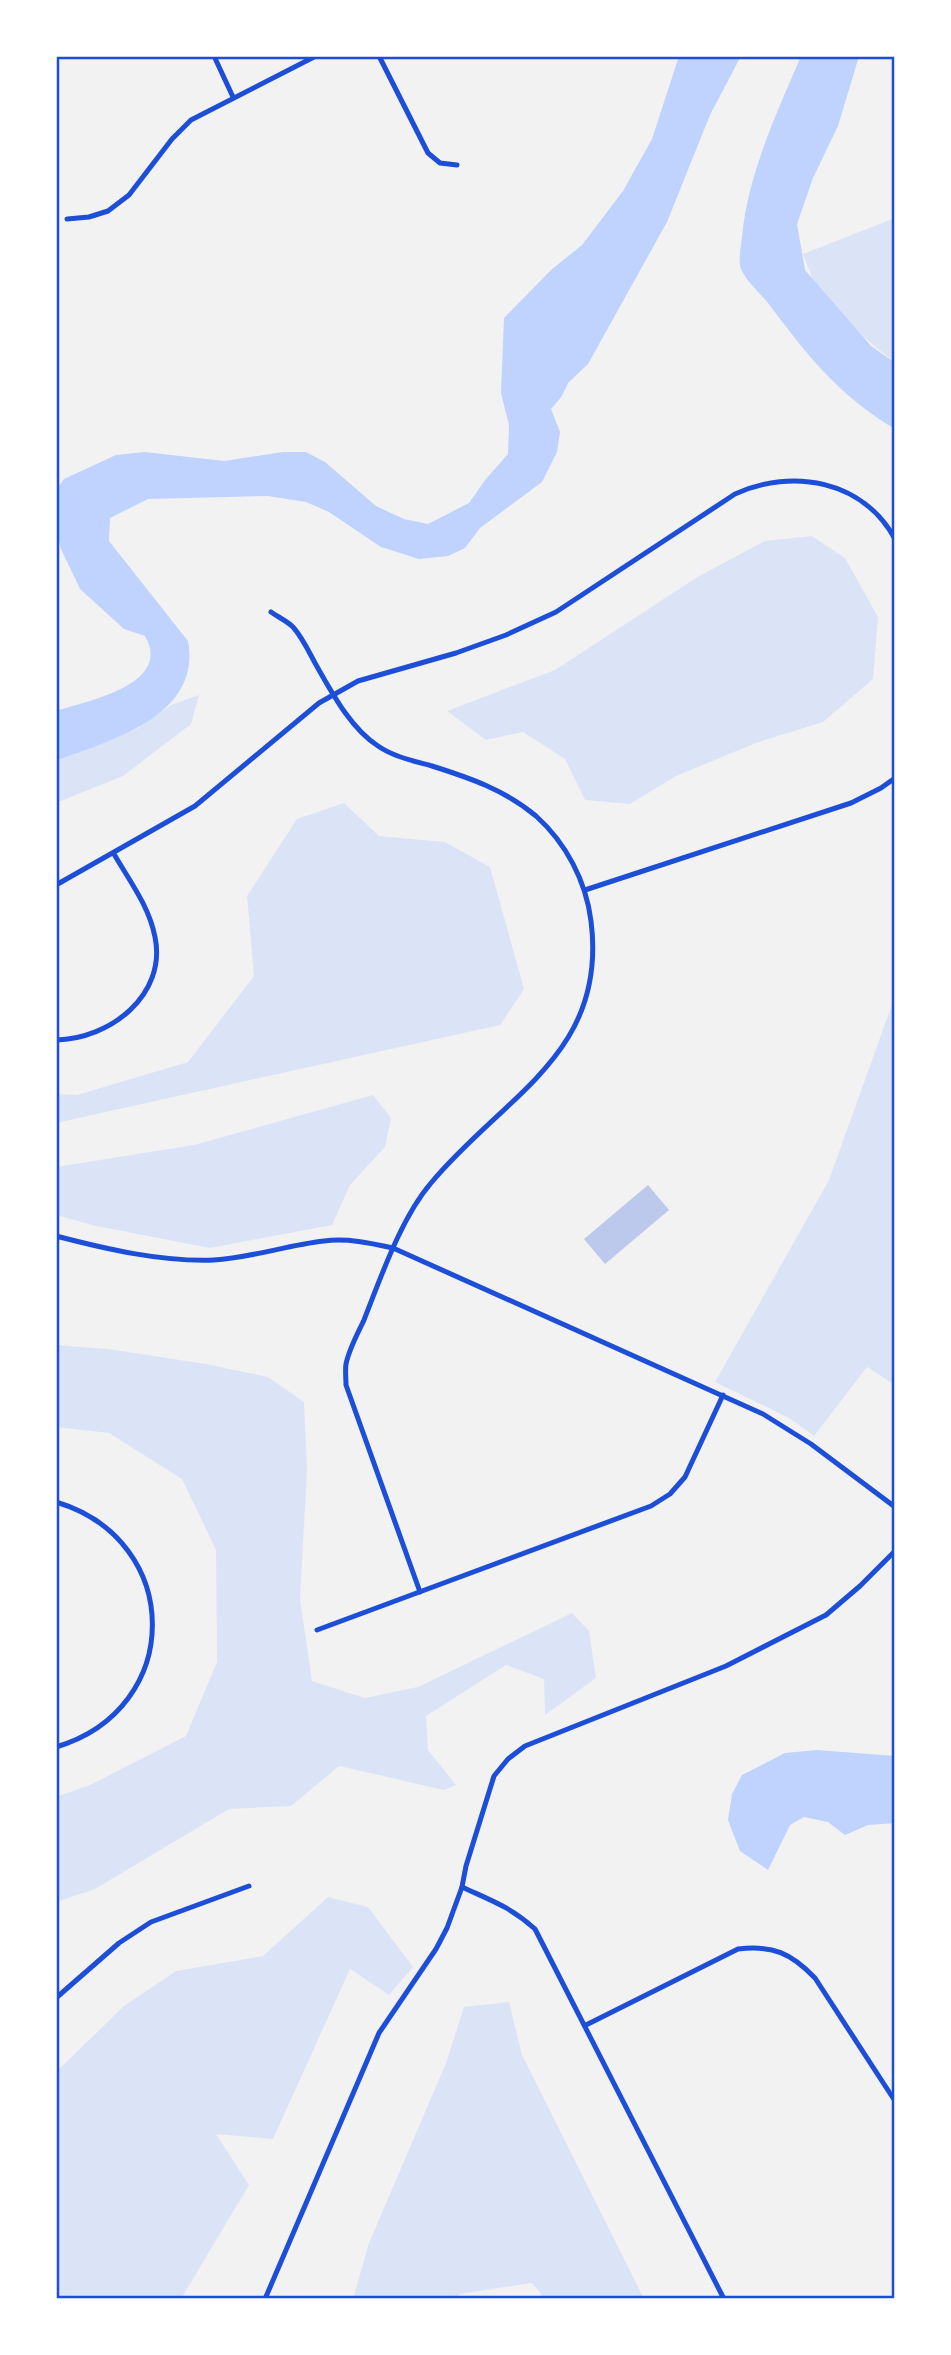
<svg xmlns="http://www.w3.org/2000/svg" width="951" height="2355" viewBox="0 0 951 2355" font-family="Rubik,sans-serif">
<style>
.green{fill:#dbe4f7}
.water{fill:#bfd3fe}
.building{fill:#bdc9ec}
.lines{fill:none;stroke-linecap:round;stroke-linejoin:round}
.minor{stroke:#1d4ed8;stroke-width:5}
.neatline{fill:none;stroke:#1d4ed8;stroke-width:2.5}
</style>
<rect width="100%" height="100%" fill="#f2f2f2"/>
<g class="green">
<path d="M895 218V363L835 313 816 287 803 254Z"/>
<path d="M812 536 845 558 878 617 873 679 823 722 756 743 676 776 630 804 585 800 565 759 523 732 486 740 447 711 555 670 699 576 765 541Z"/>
<path d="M199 695 191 724 123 776 56 803V761L138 728 171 705Z"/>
<path d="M344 803 379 836 445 842 490 867 524 989 500 1025 56 1123V1094L77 1095 188 1062 254 976 247 896 297 819Z"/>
<path d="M895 996V1385L867 1367 814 1436 789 1418 715 1382 829 1180Z"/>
<path d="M373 1095 391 1118 385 1147 350 1185 332 1225 210 1248 96 1226 56 1215V1167L194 1145Z"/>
<path d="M56 1345 108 1349 206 1364 268 1377 304 1402 307 1471 300 1599 312 1681 365 1698 418 1687 572 1613 589 1631 596 1678 545 1715 544 1679 506 1665 426 1716 428 1750 456 1785 444 1790 339 1766 291 1806 229 1809 95 1889 56 1902V1797L90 1785 186 1736 217 1662 216 1550 182 1479 109 1433 56 1427Z"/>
<path d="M328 1897 368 1907 413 1967 389 1995 350 1969 273 2139 216 2134 249 2185 181 2299H56V2072L124 2006 176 1971 263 1956Z"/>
<path d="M509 2002 522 2055 644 2299H545L532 2283 460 2294 455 2299H353L369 2243 446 2063 464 2007Z"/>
</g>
<g class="water">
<path d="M679 56H741L710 115 667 222 588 364 568 383 562 396 551 409 560 432 557 452 542 482 480 528 465 548 448 556 419 559 381 547 329 512 306 502 268 496 148 499 110 518 109 541 188 641C202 717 110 740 56 761V711C87 701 173 685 145 636L124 629 80 589 61 549 56 529V490L64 479 116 455 145 452 224 461 283 452H306L325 462 376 506 404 519 428 524 469 503 485 480 508 454 509 425 501 393 504 318 551 270 582 245 623 191 652 139Z"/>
<path d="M801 56H859L838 126 813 178 797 224 805 270 871 346 895 363V429C837 394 808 356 768 303 760 293 746 281 741 269 738 260 741 247 742 237 748 174 776 115 801 56Z"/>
<path d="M817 1750 895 1756V1823L868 1825 845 1835 828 1822 804 1817 790 1825 768 1870 740 1851 728 1820 732 1794 742 1775 785 1753Z"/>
</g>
<path class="building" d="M648 1185 669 1210 605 1264 584 1239Z"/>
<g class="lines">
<g class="minor">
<path d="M214 56 233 97"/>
<path d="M379 56 428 153 440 163 457 165"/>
<path d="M67 219 89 217 108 211 129 195 172 139 191 120 316 56"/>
<path d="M271 612C278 617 287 621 293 627 302 637 308 650 315 663 331 691 350 728 378 746 394 757 414 761 432 766 470 778 505 790 536 816 566 843 586 881 591 921 608 1054 504 1095 431 1183 401 1218 381 1277 364 1320 358 1333 349 1349 346 1364 345 1370 346 1378 346 1385L420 1592"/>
<path d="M56 885 195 806 319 703 358 681 456 653 506 635 556 612 735 494C792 468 863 480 895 539"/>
<path d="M585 890 851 803 881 788 895 778"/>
<path d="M56 1040C110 1039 167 995 155 937 149 906 129 880 114 854"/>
<path d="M56 1236C106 1249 161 1262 214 1260 251 1258 287 1245 324 1241 347 1238 370 1243 393 1248L763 1414 811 1444 895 1507"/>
<path d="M56 1502C184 1540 185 1709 56 1747"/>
<path d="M317 1630 651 1506 670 1494 685 1477 723 1395"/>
<path d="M462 1887C490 1900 511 1907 535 1929L724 2299"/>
<path d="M56 1998 119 1943 151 1922 249 1886"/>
<path d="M586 2025 738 1949C773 1945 791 1953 815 1978L895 2101"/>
<path d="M265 2299 379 2033 436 1949 447 1928 462 1887 466 1866 494 1776 508 1759 525 1746 726 1666 826 1615 860 1586 895 1551"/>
</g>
</g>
<rect width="951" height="2355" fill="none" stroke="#ffffff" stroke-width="116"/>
<rect x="58" y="58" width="835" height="2239" class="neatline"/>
</svg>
